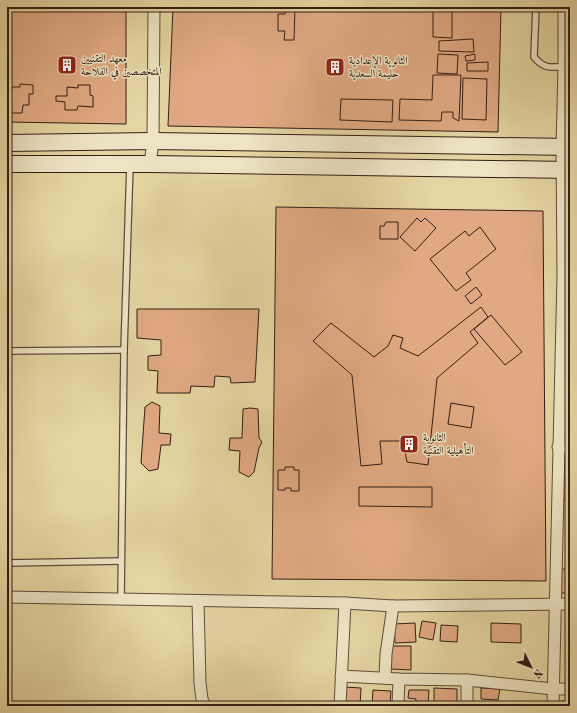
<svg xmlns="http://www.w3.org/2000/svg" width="577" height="713" viewBox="0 0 577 713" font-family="'Old Standard TT',Amiri,serif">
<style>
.building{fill:#e0a983;stroke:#331e15}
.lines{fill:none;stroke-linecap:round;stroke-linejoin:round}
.lane-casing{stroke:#5f4c38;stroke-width:8}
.street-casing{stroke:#5f4c38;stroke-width:13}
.secondary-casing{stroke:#331e15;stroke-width:18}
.lane{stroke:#ede4c3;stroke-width:5.5}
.street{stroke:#ede4c3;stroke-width:11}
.secondary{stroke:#ede4c3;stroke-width:16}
.labels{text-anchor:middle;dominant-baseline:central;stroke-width:3;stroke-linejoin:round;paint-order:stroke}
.poi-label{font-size:11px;fill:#331e15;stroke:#ede4c3;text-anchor:start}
</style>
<rect width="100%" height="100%" fill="#e4d5a2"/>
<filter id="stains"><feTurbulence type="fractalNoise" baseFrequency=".005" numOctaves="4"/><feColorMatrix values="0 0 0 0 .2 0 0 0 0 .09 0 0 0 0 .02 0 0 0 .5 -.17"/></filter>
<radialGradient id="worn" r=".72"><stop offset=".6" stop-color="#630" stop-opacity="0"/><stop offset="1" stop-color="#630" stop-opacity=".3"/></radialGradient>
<g class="building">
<path d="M7 7H15L14 10 24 11V14L7 13Z"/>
<path d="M7 7H126V124L7 122Z"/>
<path d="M173 7H501L498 132 168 126Z"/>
<path d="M285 7H295L294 40H284L285 31H278V14H285Z"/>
<path d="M433 7H452V38L433 37Z"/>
<path d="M473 39 474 52 439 51V41Z"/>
<path d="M438 54 458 55 457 74 437 73Z"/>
<path d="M475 54V60L466 61 465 56Z"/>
<path d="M488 62V71H467V63Z"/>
<path d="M433 75H461L459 121 453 118V112H442L441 121 399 120 400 99 432 100Z"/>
<path d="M463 78 487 79 486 120 462 119Z"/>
<path d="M20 84 33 85V94H29V105H23L22 113H10L11 102H7V95H11L12 87H20Z"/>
<path d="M78 85H90V95L93 96V107L78 106 77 110H65V102L56 101V96H67V87L78 88Z"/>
<path d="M341 99 393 100 392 122 340 120Z"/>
<path d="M276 207 543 211 546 581 272 579Z"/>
<rect x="567" y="209" width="3" height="22"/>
<path d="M417 218 421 222 425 218 436 228 415 251 400 237Z"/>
<path d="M386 222H398V239H380V226H384Z"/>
<path d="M480 227 496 249 466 273 471 280 456 291 430 259 465 231 469 236Z"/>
<path d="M476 287 482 295 471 304 465 296Z"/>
<path d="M481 307 488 317 470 332 478 343 437 378 428 465 407 462 403 441H380L382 464 361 466 352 375 313 341 331 323 374 357 388 346 393 335 403 338 400 348 418 356Z"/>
<path d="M137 309H259L255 382 231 383 230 377 215 376 214 387 191 386 190 393H157L158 371 148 370V356L161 355V340L137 338Z"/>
<path d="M491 315 522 352 505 365 474 329Z"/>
<path d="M566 344H570V364L565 363Z"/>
<path d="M152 402 160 406 159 433 171 434 170 445H161L158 469 149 471 141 463 145 407Z"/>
<path d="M451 403 474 407 471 428 448 424Z"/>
<path d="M250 408 258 409 259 438 262 442 259 448 254 472 249 477 239 472 240 451 229 450 230 438H242L243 409Z"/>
<path d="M569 409H570V423H563V416H569Z"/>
<path d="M570 455V475H560V456Z"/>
<path d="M285 467H294V470H299V491H291V488H285V490H278V470H285Z"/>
<rect x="561" y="479" width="9" height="21"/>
<path d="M359 487H432V507L359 506Z"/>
<rect x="558" y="569" width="12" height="24"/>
<path d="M422 621 436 623 433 640 419 637Z"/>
<path d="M415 623 416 642 395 643 394 624Z"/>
<path d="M491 623 521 624V643L491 642Z"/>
<path d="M441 625 458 626 457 642 440 641Z"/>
<path d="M391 646H411V670L391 669Z"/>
<path d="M344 687 361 688 360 706H343Z"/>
<path d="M434 688 457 689V706H434Z"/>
<path d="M481 688 500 689 498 700 481 699Z"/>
<path d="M373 690 391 691 390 706H372Z"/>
<path d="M409 690H429L428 706H415L416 699 408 698Z"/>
<path d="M562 701 570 702V706H561Z"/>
</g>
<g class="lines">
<defs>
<g id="lane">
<path d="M536 7 534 57C544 69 550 67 564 67"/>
<path d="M7 351 124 350"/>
<path d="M7 563 121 561"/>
<path d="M121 599 124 350 130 164"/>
</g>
<g id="street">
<path d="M150 164 153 141 154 7"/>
<path d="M558 447H570"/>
<path d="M7 597 345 603 393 606 570 604"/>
<path d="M198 601 200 683 202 699 205 706"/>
<path d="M341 676 399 679 467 680 553 689H570"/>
<path d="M385 678 386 654 393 606"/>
<path d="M340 706 345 603"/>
<path d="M398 706 399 679"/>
<path d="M467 706V680"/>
<path d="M553 706 563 276 562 147 564 67V7"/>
</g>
<g id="secondary">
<path d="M7 143 153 141 570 147"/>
<path d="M7 164H150L570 170"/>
</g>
</defs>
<use href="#lane" class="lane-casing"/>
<use href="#street" class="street-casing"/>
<use href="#secondary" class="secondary-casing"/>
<use href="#lane" class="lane"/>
<use href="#street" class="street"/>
<use href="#secondary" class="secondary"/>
</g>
<defs>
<symbol id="building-square" viewBox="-11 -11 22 22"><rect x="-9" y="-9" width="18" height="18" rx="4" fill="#8f2418" stroke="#ede4c3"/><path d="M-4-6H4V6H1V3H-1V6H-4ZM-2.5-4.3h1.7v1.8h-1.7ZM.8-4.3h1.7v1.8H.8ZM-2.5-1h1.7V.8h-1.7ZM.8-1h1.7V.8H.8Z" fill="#fff"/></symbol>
</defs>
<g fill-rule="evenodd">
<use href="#building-square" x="56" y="54" width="22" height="22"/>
<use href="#building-square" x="324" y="56" width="22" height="22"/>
<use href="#building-square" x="398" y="433" width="22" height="22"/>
</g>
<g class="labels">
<g class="poi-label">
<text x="81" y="59">معهد التقنيين<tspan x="81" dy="13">المتخصصين في الفلاحة</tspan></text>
<text x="349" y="61">الثانوية الإعدادية<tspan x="349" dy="13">حليمة السعدية</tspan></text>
<text x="423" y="438">الثانوية<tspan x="423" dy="13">التأهيلية التقنية</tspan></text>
</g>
</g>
<rect width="577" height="713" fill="none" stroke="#e4d5a2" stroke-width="24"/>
<rect x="8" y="8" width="561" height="697" fill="none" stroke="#331e15" stroke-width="2"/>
<rect x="12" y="12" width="553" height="689" fill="none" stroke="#331e15"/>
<g transform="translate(531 667) rotate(133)" stroke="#ede4c3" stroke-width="3" paint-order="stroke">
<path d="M0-3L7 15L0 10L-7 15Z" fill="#331e15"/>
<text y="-6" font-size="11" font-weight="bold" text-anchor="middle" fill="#331e15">N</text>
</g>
<rect width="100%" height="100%" filter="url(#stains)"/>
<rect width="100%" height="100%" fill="url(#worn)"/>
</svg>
